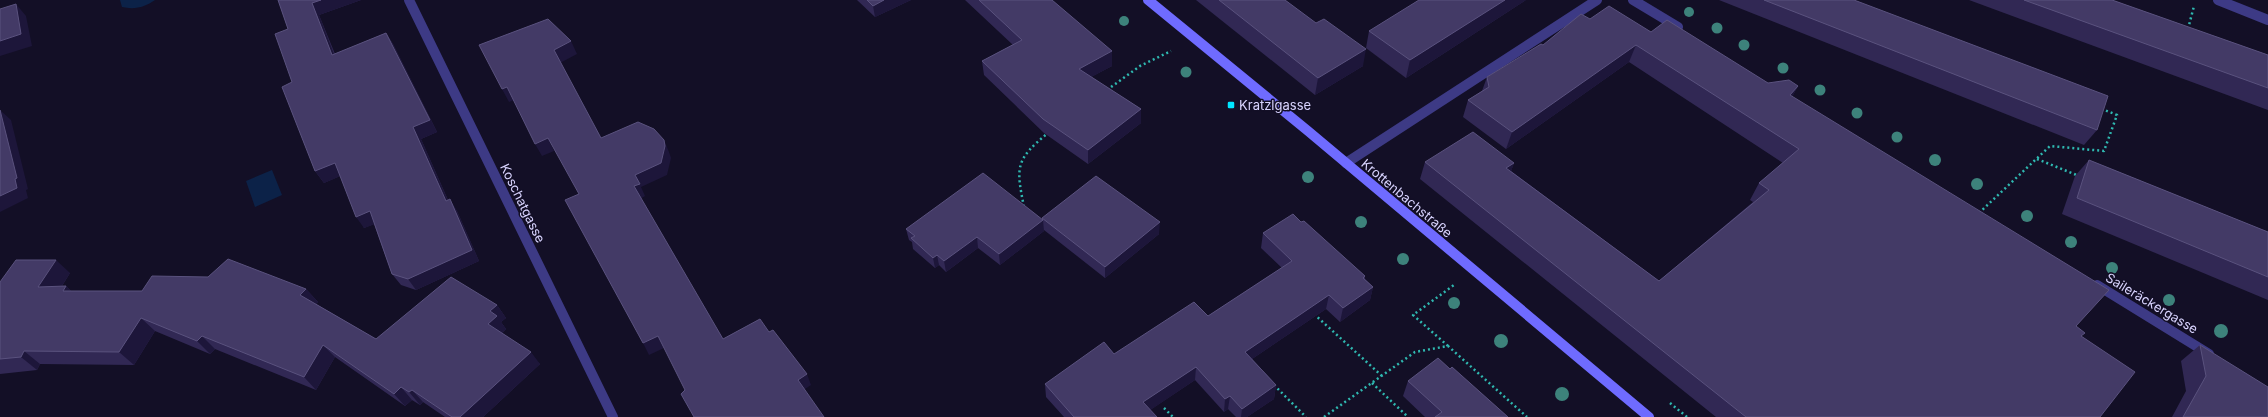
<svg xmlns="http://www.w3.org/2000/svg" width="2268" height="417" viewBox="0 0 2268 417" font-family="Inter,sans-serif">
<style>
.water{fill:#0c2248}
.lines{fill:none;stroke-linecap:round;stroke-linejoin:round}
.path{stroke:#2fb8b0;stroke-width:2.5;stroke-dasharray:2 3;stroke-linecap:butt}
.street{stroke:#3d3a85;stroke-width:10}
.secondary{stroke:#6f6bff;stroke-width:10}
.tree{fill:#3d827b}
.wall{fill:#312854}
.shaded-wall{fill:#1d163a}
.building{fill:#433a66;stroke:#5a527e}
.poi-dot{fill:#00e5ff;stroke:#130f26;stroke-width:1.5}
.labels{text-anchor:middle;dominant-baseline:central;stroke-width:3;stroke-linejoin:round;paint-order:stroke}
.poi-label{font-size:13px;fill:#d9d4ff;stroke:#130f26;text-anchor:start}
.street-label{font-size:13px;fill:#d9d4ff;stroke:#130f26}
</style>
<rect width="100%" height="100%" fill="#130f26"/>
<g class="water">
<path d="M120 0H155C145 7 135 10 122 7Z"/>
<path d="M272 170 282 195 255 207 246 181Z"/>
</g>
<g class="lines">
<g class="path">
<path d="M2188 29 2194 6"/>
<path d="M1107 90 1140 66 1171 51"/>
<path d="M2037 159 2079 176"/>
<path d="M1024 207C1016 167 1015 160 1048 133"/>
<path d="M1979 213 2050 146 2104 151 2117 115 2102 109"/>
<path d="M1314 314 1382 376"/>
<path d="M1448 346 1413 315 1454 285"/>
<path d="M1372 383 1408 417"/>
<path d="M1274 385 1306 417"/>
<path d="M1670 403 1687 417"/>
<path d="M1164 408 1173 417"/>
<path d="M1324 417 1415 352 1448 346 1527 417"/>
</g>
<g class="street">
<path d="M409 0 613 417"/>
<path d="M1633 0 1678 27"/>
<path d="M2218 0 2268 20"/>
<path d="M1346 163 1597 0"/>
<path d="M2097 285 2209 354"/>
</g>
<path class="secondary" d="M1148 0 1308 131 1649 417"/>
</g>
<g class="tree">
<circle cx="1689" cy="12" r="5"/>
<circle cx="1124" cy="21" r="5"/>
<circle cx="1717" cy="28" r="5.5"/>
<circle cx="1744" cy="45" r="5.5"/>
<circle cx="1783" cy="68" r="5.5"/>
<circle cx="1186" cy="72" r="5.5"/>
<circle cx="1820" cy="90" r="5.5"/>
<circle cx="1857" cy="113" r="5.5"/>
<circle cx="1897" cy="137" r="5.5"/>
<circle cx="1935" cy="160" r="6"/>
<circle cx="1308" cy="177" r="6"/>
<circle cx="1977" cy="184" r="6"/>
<circle cx="2027" cy="216" r="6"/>
<circle cx="1361" cy="222" r="6"/>
<circle cx="2071" cy="242" r="6"/>
<circle cx="1403" cy="259" r="6"/>
<circle cx="2112" cy="268" r="6"/>
<circle cx="2169" cy="300" r="6"/>
<circle cx="1454" cy="303" r="6"/>
<circle cx="2221" cy="331" r="7"/>
<circle cx="1501" cy="341" r="7"/>
<circle cx="1562" cy="394" r="7"/>
</g>
<g class="wall">
<path d="M278 0H361L319 15 335 54 386 33 393 44 437 132 421 139 448 200 457 211 479 261 416 290 401 285 392 274 374 224 364 228 340 176 324 183 315 171 292 82 288 29Z"/>
<path d="M857 0H911L875 17Z"/>
<path d="M965 0H1052L1112 66 1091 77 1141 109V123L1088 164 1044 133 984 75 982 61 1013 45Z"/>
<path d="M1196 0H1285L1363 66 1315 95Z"/>
<path d="M1526 0 1406 78 1366 48 1369 31Z"/>
<path d="M1719 0H1854L2097 130 2084 145Z"/>
<path d="M1969 0H2112L2268 55V110Z"/>
<path d="M1590 19 1651 32 1768 83 1798 86 1792 97 2076 326 2081 336 2100 417H1716L1420 179 1425 162 1514 163 1511 171 1659 281 1753 202 1750 200 1759 183 1783 163 1629 62 1506 149 1463 117 1468 100 1482 91 1487 77 1543 45Z"/>
<path d="M2089 160 2268 232V300L2062 214 2075 176Z"/>
<path d="M1042 218 1159 234 1105 278 1044 230V231L1000 265 978 248 946 272 939 265 935 268 913 249 912 242 909 240 906 229 1042 219Z"/>
<path d="M1301 222 1365 276V279L1373 287 1370 300 1340 322 1326 309 1252 359 1276 385 1274 399 1247 417H1236L1228 409 1224 412 1195 380 1150 410 1157 417H1064L1046 397 1045 384 1208 316 1282 268 1261 248 1263 233Z"/>
<path d="M70 273 62 286H66L71 291H142L306 289 318 302 316 304 376 339 497 305 506 318 501 322 506 329 502 333 540 364 483 417H445L423 402 420 405 412 400 405 406 335 357 316 390 215 349 210 354 155 331 134 365 40 364 37 370 0 374V282Z"/>
<path d="M2200 345 2268 417H2172L2186 391 2181 361Z"/>
<path d="M1450 369 1508 417H1425L1403 396 1408 381Z"/>
</g>
<g class="shaded-wall">
<path d="M321 0H361L319 15 339 67 332 55 312 3Z"/>
<path d="M884 0H911L875 17 873 6Z"/>
<path d="M1505 0H1526L1406 78 1410 60Z"/>
<path d="M16 4 26 16 32 46 0 56V41Z"/>
<path d="M386 33 393 44 437 132 421 139 453 212 446 201 413 127Z"/>
<path d="M571 41 577 54 560 63 554 50Z"/>
<path d="M1636 45 1629 62 1506 149 1512 132Z"/>
<path d="M1366 49 1363 66 1315 95 1318 78Z"/>
<path d="M1112 51V66L1080 83 1079 69Z"/>
<path d="M1798 86 1789 103 1790 95Z"/>
<path d="M507 87 514 100 509 102 502 89Z"/>
<path d="M1141 109V123L1088 164V150Z"/>
<path d="M0 110 11 120 28 189 26 190 28 198 0 212Z"/>
<path d="M548 138 554 151 542 156 535 144Z"/>
<path d="M664 140 669 152 671 158 667 175 641 187 645 196 640 199 634 186 635 175Z"/>
<path d="M335 163 343 175 324 183 315 171Z"/>
<path d="M1514 163 1508 180 1506 168Z"/>
<path d="M450 199 457 211 479 261 416 290 408 279Z"/>
<path d="M370 211 378 223 364 228 356 217Z"/>
<path d="M1043 220 1044 231 1000 265 999 254Z"/>
<path d="M1160 222 1159 234 1105 278V267Z"/>
<path d="M977 237 978 248 946 272 944 261Z"/>
<path d="M937 255 939 265 935 268 933 258Z"/>
<path d="M56 260 70 273 53 300 38 287Z"/>
<path d="M66 286 80 299 63 291Z"/>
<path d="M1373 287 1370 300 1340 322 1343 308Z"/>
<path d="M306 289 318 302 312 308 300 295Z"/>
<path d="M1329 295 1326 309 1243 365 1245 352Z"/>
<path d="M497 305 506 318 501 322 506 329 497 337 488 324 490 311Z"/>
<path d="M141 318 155 331 134 365 119 352Z"/>
<path d="M202 336 215 349 210 354 197 341Z"/>
<path d="M658 336 664 348 649 355 643 343Z"/>
<path d="M323 345 335 357 316 390 304 377Z"/>
<path d="M24 351 40 364 37 370 21 357Z"/>
<path d="M531 352 540 364 483 417H460Z"/>
<path d="M1196 367 1195 380 1143 415V402Z"/>
<path d="M807 374 811 385 802 391 798 380Z"/>
<path d="M1276 385 1274 399 1247 417H1241L1242 409Z"/>
<path d="M401 387 412 400 405 406 394 394Z"/>
<path d="M412 390 423 402 420 405 409 392Z"/>
<path d="M1230 396 1228 409 1224 412 1225 399Z"/>
</g>
<g class="building">
<path d="M278 0H321L312 3 332 55 386 33 430 120 413 127 446 201 450 199 472 250 408 279 392 274 370 211 356 217 335 163 315 171 282 87 292 82 275 34 288 29Z"/>
<path d="M867 0H884L873 6Z"/>
<path d="M979 0H1052L1112 51 1079 69 1141 109 1088 150 1043 119 982 61 1022 40Z"/>
<path d="M1219 0H1285L1316 23 1324 19 1366 49 1318 78Z"/>
<path d="M1419 0H1505L1410 60 1369 31Z"/>
<path d="M1764 0H1854L2108 96 2097 130Z"/>
<path d="M2024 0H2112L2268 55V88Z"/>
<path d="M16 4 21 34 0 41V9Z"/>
<path d="M1609 6 1651 32 1667 20 1768 83 1789 80 1798 86 1790 95 2109 290 2076 326 2085 333 2081 336 2135 372 2100 417H1746L1425 162 1473 132 1514 163 1506 168 1659 281 1769 190 1759 183 1799 149 1636 45 1512 132 1468 100 1489 87 1487 77 1541 44 1543 45 1581 14 1590 19Z"/>
<path d="M548 19 571 41 554 50 601 138 638 122 654 129 664 140 665 146 661 163 635 175 640 184 634 186 723 339 760 319 769 332 773 330 807 374 798 380 824 417H694L681 394 685 390 658 336 643 343 565 200 579 194 548 138 535 144 507 87 502 89 479 45Z"/>
<path d="M0 110 17 178 15 179 17 188 0 196Z"/>
<path d="M2089 160 2268 232V277L2077 198Z"/>
<path d="M983 173 1043 220 999 254 977 237 944 261 937 255 933 258 911 238 915 236 906 229Z"/>
<path d="M1096 176 1160 222 1105 267 1042 218Z"/>
<path d="M1293 214 1301 222 1304 221 1365 276 1363 278 1373 287 1343 308 1329 295 1245 352 1276 385 1242 409 1230 396 1225 399 1196 367 1143 402 1157 417H1074L1045 384 1104 342 1114 354 1194 302 1208 316 1292 261 1263 233Z"/>
<path d="M228 259 306 289 300 295 376 339 451 277 497 305 490 311 497 316 488 324 531 352 460 417H452L412 390 409 392 401 387 394 394 323 345 304 377 202 336 197 341 141 318 119 352 24 351 21 357 0 359V282L16 260H56L38 287 66 286 63 291H142L152 276 208 277Z"/>
<path d="M2200 345 2268 387V417H2183L2206 376Z"/>
<path d="M1438 358 1450 369 1452 367 1508 417H1435L1442 412 1408 381Z"/>
</g>
<rect class="poi-dot" x="1227" y="101" width="8" height="8" rx="2"/>
<g class="labels">
<g class="poi-label">
<text x="1239" y="105">Kratzlgasse</text>
</g>
<g class="street-label">
<text transform="translate(1407 198) rotate(40)">Krottenbachstraße</text>
<text transform="translate(523 203) rotate(64)">Koschatgasse</text>
<text transform="translate(2152 303) rotate(31)">Saileräckergasse</text>
</g>
</g>
</svg>
